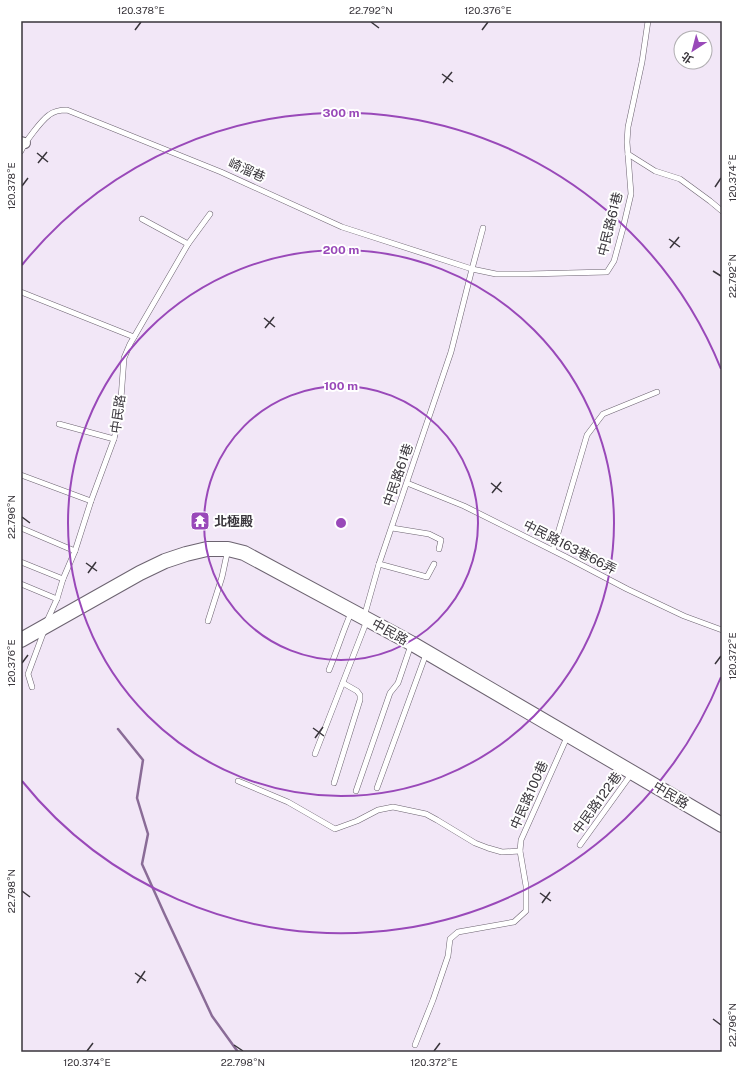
<svg xmlns="http://www.w3.org/2000/svg" width="743" height="1073" viewBox="0 0 743 1073" font-family="'Public Sans','Noto Sans TC',sans-serif">
<style>
.lines{fill:none;stroke-linecap:round;stroke-linejoin:round}
.stream{stroke:#8a6c97;stroke-width:2.5}
.lane-casing{stroke:#6c6370;stroke-width:6}
.street-casing{stroke:#6c6370;stroke-width:12}
.secondary-casing{stroke:#6c6370;stroke-width:16}
.lane{stroke:#fff;stroke-width:5}
.street{stroke:#fff;stroke-width:10}
.secondary{stroke:#fff;stroke-width:14}
.ticks{fill:none;stroke:#39353b;stroke-width:1.5}
.ring{fill:none;stroke:#9949b9;stroke-width:2}
.labels{text-anchor:middle;dominant-baseline:central;stroke-width:4;stroke-linejoin:round;paint-order:stroke}
.street-label{font-size:13px;fill:#39353b;stroke:#fff}
.poi-label{font-size:13px;font-weight:bold;fill:#39353b;stroke:#fff;text-anchor:start}
.centre{fill:#9949b9;stroke:#fff;stroke-width:2}
.ring-label{font-size:12px;text-anchor:middle;font-weight:bold;fill:#9949b9;stroke:#fff;stroke-width:4;stroke-linejoin:round;paint-order:stroke}
.neatline{fill:none;stroke:#39353b;stroke-width:1.5}
.ticks-label{font-size:10px;text-anchor:middle;fill:#39353b}
</style>
<rect width="100%" height="100%" fill="#f2e7f7"/>
<g class="lines">
<path class="stream" d="M118 729 143 760 137 798 148 834 142 864 164 913 212 1016 238 1052"/>
<defs>
<g id="lane">
<path d="M21 151C25 142 41 121 49 115 54 111 60 110 67 110L221 172 342 227 472 269 496 274H528L607 272 614 261 623 228 631 194 627 142 628 127 642 62 648 21"/>
<path d="M628 154 655 171 680 179 710 201 722 211"/>
<path d="M142 219 188 244"/>
<path d="M21 292 134 337"/>
<path d="M59 424 114 439"/>
<path d="M21 475 91 501"/>
<path d="M407 483 464 506 566 557 627 589 684 616 722 630"/>
<path d="M21 528 75 551"/>
<path d="M392 528 429 534 441 540 439 549"/>
<path d="M553 550 587 435 603 414 657 392"/>
<path d="M21 562 63 579"/>
<path d="M379 564 427 577 434 564"/>
<path d="M21 584 57 599"/>
<path d="M47 621 57 599 63 579 75 551 91 501 114 439 120 412 124 358 130 344 188 244 210 214"/>
<path d="M208 621 222 577 228 549"/>
<path d="M329 670C337 651 343 631 351 613"/>
<path d="M32 687 28 674 44 631"/>
<path d="M315 754 366 623 364 617 379 564 451 352 472 269 483 228"/>
<path d="M238 781 288 802 335 829 357 821 378 810 393 807 426 814 437 820 475 843 488 848 502 852 520 851"/>
<path d="M334 783 360 700V695L357 691 343 683"/>
<path d="M377 788 426 654"/>
<path d="M356 791 390 693 398 683 411 645"/>
<path d="M580 845 632 773"/>
<path d="M415 1045 433 1000 448 956 450 939 458 932 514 922 526 911V886L520 851 521 840 568 735"/>
</g>
<path id="street" d="M21 142 25 143"/>
<path id="secondary" d="M21 640 140 573 165 561 186 554 207 549H228L244 553 411 643 722 825"/>
</defs>
<use href="#lane" class="lane-casing"/>
<use href="#street" class="street-casing"/>
<use href="#secondary" class="secondary-casing"/>
<use href="#lane" class="lane"/>
<use href="#street" class="street"/>
<use href="#secondary" class="secondary"/>
</g>
<path class="ticks" d="M371 22 379 28M135 30 141 22M482 30 488 22M442 74 453 82M443 83 452 72M37 153 48 162M38 163 47 152M22 186 28 178M715 187 721 178M669 239 680 247M670 248 679 237M713 271 721 276M264 318 275 327M265 328 274 317M491 483 502 492M492 493 501 482M22 517 30 523M86 563 97 571M88 573 96 562M22 663 28 655M715 664 721 656M313 728 324 736M315 738 323 727M22 891 30 897M540 893 551 901M542 903 550 892M135 973 146 981M137 983 145 971M713 1019 721 1025M234 1045 243 1051M87 1051 93 1043M434 1051 440 1043"/>
<g class="ring">
<circle cx="341" cy="523" r="137"/>
<circle cx="341" cy="523" r="273"/>
<path d="M721 677A410 410 0 0 1 22 781M22 265A410 410 0 0 1 721 369"/>
</g>
<defs>
<symbol id="temple-square" viewBox="-11 -11 22 22"><rect x="-9" y="-9" width="18" height="18" rx="4" fill="#9949b9" stroke="#fff"/><path d="M0-6L5-2H3V0L6.5 2.5H4V6H1.5V3h-3V6H-4V2.5H-6.5L-3 0V-2H-5Z" fill="#fff"/></symbol>
</defs>
<g fill-rule="evenodd">
<use href="#temple-square" x="189" y="510" width="22" height="22"/>
</g>
<g class="labels">
<g class="street-label">
<text transform="translate(247 170) rotate(24)">崎溜巷</text>
<text transform="translate(610 224) rotate(-76)">中民路61巷</text>
<text transform="translate(118 414) rotate(-82)">中民路</text>
<text transform="translate(398 475) rotate(-71)">中民路61巷</text>
<text transform="translate(570 547) rotate(27)">中民路163巷66弄</text>
<text transform="translate(390 632) rotate(29)">中民路</text>
<text transform="translate(529 795) rotate(-66)">中民路100巷</text>
<text transform="translate(671 795) rotate(31)">中民路</text>
<text transform="translate(597 803) rotate(-54)">中民路122巷</text>
</g>
<g class="poi-label">
<text x="214" y="521">北極殿</text>
</g>
</g>
<circle cx="341" cy="523" r="6" class="centre"/>
<g class="ring-label">
<text x="341" y="117">300 m</text>
<text x="341" y="254">200 m</text>
<text x="341" y="390">100 m</text>
</g>
<rect width="743" height="1073" fill="none" stroke="#ffffff" stroke-width="44"/>
<g transform="translate(693 50) rotate(216)"><circle r="19" fill="#ffffff" stroke="#b0aeb1"/>
<path d="M0-3L7 15L0 10L-7 15Z" fill="#9949b9"/>
<text y="-6" font-size="11" font-weight="bold" text-anchor="middle" fill="#39353b">北</text>
</g>
<rect x="22" y="22" width="699" height="1029" class="neatline"/>
<g class="ticks-label">
<text x="141" y="14">120.378°E</text>
<text x="371" y="14">22.792°N</text>
<text x="488" y="14">120.376°E</text>
<text transform="translate(732 178) rotate(-90)" y="4">120.374°E</text>
<text transform="translate(11 186) rotate(-90)" y="4">120.378°E</text>
<text transform="translate(732 276) rotate(-90)" y="4">22.792°N</text>
<text transform="translate(11 517) rotate(-90)" y="4">22.796°N</text>
<text transform="translate(732 656) rotate(-90)" y="4">120.372°E</text>
<text transform="translate(11 663) rotate(-90)" y="4">120.376°E</text>
<text transform="translate(11 891) rotate(-90)" y="4">22.798°N</text>
<text transform="translate(732 1025) rotate(-90)" y="4">22.796°N</text>
<text x="87" y="1066">120.374°E</text>
<text x="243" y="1066">22.798°N</text>
<text x="434" y="1066">120.372°E</text>
</g>
</svg>
